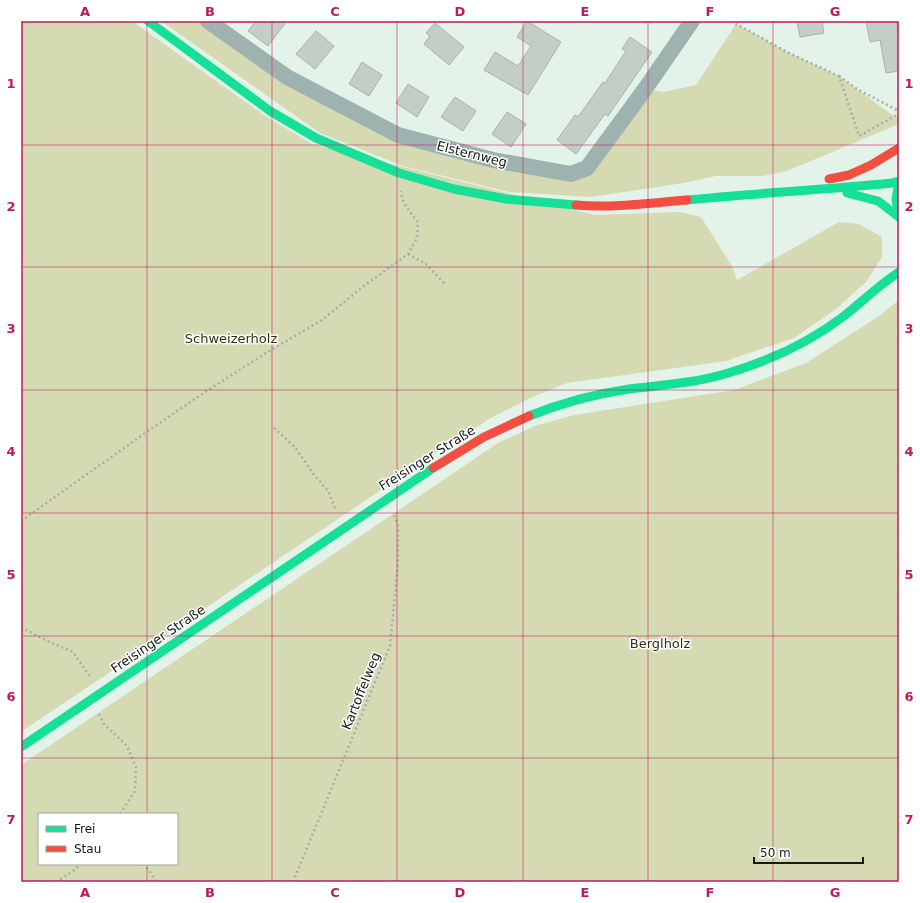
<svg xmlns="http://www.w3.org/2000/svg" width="920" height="903" viewBox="0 0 920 903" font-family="'DejaVu Sans',sans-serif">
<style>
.green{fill:#d6dab2;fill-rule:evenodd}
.building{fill:#c5cec5;stroke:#a8b2a9}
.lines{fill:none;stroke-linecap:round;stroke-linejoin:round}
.path{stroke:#a0b0ab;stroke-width:2.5;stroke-dasharray:2 3;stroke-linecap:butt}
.street{stroke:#9eb3af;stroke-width:16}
.fast{stroke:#16e098;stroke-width:9}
.jam{stroke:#f24e42;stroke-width:9}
.grid{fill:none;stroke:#c2185b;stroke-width:1;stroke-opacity:0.55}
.labels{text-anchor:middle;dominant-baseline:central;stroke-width:3;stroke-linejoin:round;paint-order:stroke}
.street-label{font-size:13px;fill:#121b16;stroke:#fff}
.park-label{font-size:13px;fill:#343113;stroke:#fff}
.neatline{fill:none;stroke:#c2185b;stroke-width:1.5}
.grid-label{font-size:13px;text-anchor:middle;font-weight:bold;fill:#c2185b}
</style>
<rect width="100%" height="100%" fill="#e4f3ea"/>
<g class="green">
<path d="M21 21H132L267 117 312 144 595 215 680 212 701 217 732 266 737 280 839 222 859 224 882 237V257L866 282 836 309 794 338 726 361 567 383 530 398 491 418 448 445 21 732Z"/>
<path d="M161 21H208L398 135 493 160 587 168 645 89 664 92 696 85 736 24 789 53 839 76 899 120V124L787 171 763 176H716L684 183 591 197 509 192 403 166 320 133Z"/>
<path d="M899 300V882H21V765L498 443 535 426 574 415 734 390 806 363 879 316ZM39 814H177V864H39Z"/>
</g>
<g class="building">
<path d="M256 21H287L268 46 248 31Z"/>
<path d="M527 21 561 42 528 95 484 70 495 52 518 66 531 46 517 37Z"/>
<path d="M797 21H822L824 33 800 37Z"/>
<path d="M866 21H896L899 36V71L886 73 880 40 870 42Z"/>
<path d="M435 23 464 47 449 65 424 44 430 36 426 33Z"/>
<path d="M316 31 334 46 315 69 296 54Z"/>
<path d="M630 37 652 52 608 116 605 114 576 154 557 140 575 115 578 117 603 82 605 83 626 51 622 49Z"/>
<path d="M362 62 382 75 369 96 349 84Z"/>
<path d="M408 84 429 97 417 117 396 103Z"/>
<path d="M455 97 476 111 463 131 441 117Z"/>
<path d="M507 112 526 124 511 147 492 134Z"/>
</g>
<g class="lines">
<g class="path">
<path d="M731 21 789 53 839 76 859 136 899 114"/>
<path d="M839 76 857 89 899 111"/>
<path d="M408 254 426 264 445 284"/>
<path d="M274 428 295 447 312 472 328 491 336 511"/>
<path d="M21 521 148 431 205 392 266 353 322 320 364 286 408 254 417 238 418 222C410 212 402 204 401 191"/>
<path d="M21 627 45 640 73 652 89 675V679"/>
<path d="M99 714 104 724 127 746 136 767 135 791 120 814"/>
<path d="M143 864 149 870 156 882"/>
<path d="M56 882 76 869 79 864"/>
<path d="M293 882 390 646 398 564V526L394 515"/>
</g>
<path class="street" d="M208 21 287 77 398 135 493 160 571 174 587 168 645 89 692 21"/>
<g class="fast">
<path d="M148 21 270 111 316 138 399 173 454 189 506 199 576 205"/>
<path d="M899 182 896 199 899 217"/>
<path d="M847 193 878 201 899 217"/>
<path d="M687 200C755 193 824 190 892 183L899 181"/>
<path d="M529 416C561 403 595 394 629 389 662 385 696 383 728 373 769 361 810 342 844 316 863 301 879 285 899 272"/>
<path d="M21 747 433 468"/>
</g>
<g class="jam">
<path d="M829 179 849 175 871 165 899 148"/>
<path d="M576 205C613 208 650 203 687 200"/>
<path d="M433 468 484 437 529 416"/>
</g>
</g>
<path class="grid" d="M147 21V814M272 21V882M397 21V882M523 21V882M648 21V882M773 21V882M21 145H899M21 267H899M21 390H899M21 513H899M21 636H899M21 758H899M147 864V882"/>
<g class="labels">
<g class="street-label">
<text transform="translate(472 154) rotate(14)">Elsternweg</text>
<text transform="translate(427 458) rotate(-32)">Freisinger Straße</text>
<text transform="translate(158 639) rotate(-34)">Freisinger Straße</text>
<text transform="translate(361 691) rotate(-68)">Kartoffelweg</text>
</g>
<g class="park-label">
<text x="231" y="338">Schweizerholz</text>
<text x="660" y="643">Berglholz</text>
</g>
</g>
<rect width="920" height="903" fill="none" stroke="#ffffff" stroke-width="44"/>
<rect x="38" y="813" width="140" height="52" fill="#ffffff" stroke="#a0a4a2"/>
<rect x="46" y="826" width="20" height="6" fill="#16e098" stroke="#a0a4a2"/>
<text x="74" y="833" font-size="12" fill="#121b16">Frei</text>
<rect x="46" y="846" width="20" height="6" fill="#f24e42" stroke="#a0a4a2"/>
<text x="74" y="853" font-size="12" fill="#121b16">Stau</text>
<path d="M754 857v6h109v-6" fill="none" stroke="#121b16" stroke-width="2"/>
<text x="760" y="857" font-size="12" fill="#121b16" stroke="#ffffff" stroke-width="3" paint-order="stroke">50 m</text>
<rect x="22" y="22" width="876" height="859" class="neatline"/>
<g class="grid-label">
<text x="85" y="16">A</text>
<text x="210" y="16">B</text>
<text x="335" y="16">C</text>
<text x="460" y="16">D</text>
<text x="585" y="16">E</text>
<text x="710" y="16">F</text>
<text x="835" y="16">G</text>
<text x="11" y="88">1</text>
<text x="909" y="88">1</text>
<text x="11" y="211">2</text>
<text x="909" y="211">2</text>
<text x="11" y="333">3</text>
<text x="909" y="333">3</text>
<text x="11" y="456">4</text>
<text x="909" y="456">4</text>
<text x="11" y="579">5</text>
<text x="909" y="579">5</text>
<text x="11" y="701">6</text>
<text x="909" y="701">6</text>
<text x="11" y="824">7</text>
<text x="909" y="824">7</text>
<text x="85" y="897">A</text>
<text x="210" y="897">B</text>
<text x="335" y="897">C</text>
<text x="460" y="897">D</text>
<text x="585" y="897">E</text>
<text x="710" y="897">F</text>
<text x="835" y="897">G</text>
</g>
</svg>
